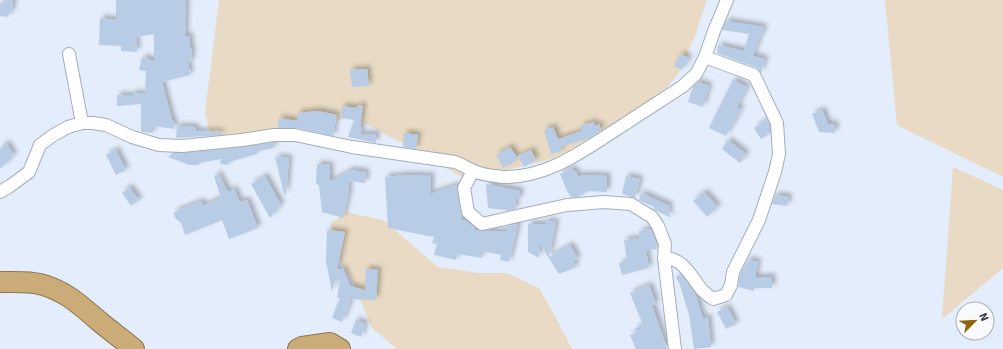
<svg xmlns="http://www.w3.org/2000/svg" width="1003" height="349" viewBox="0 0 1003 349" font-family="Signika,sans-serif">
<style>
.green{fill:#e8dac4}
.building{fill:#b9cce6;filter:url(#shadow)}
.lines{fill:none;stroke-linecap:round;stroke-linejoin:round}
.minor-casing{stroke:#a4aebb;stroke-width:14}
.trunk-casing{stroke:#8f764e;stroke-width:22}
.minor{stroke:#fff;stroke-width:12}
.trunk{stroke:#cbab77;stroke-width:20}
</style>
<defs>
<filter id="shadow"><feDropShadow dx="3.5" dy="-3.5" stdDeviation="2" flood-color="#0004"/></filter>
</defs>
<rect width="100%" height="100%" fill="#e3edfb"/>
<g class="green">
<path d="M219 0H707L695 36 678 74 645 114 570 154 467 180 404 144 354 118 325 121 281 133 213 143 205 113Z"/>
<path d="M885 0H1003V177L897 125Z"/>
<path d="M953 167 1003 190V268L942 319Z"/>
<path d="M345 212 383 220 438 267 478 273H507L539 288 556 318 572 349H397L372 328 353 282 335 254 331 224Z"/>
</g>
<g class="building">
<path d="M9 0H12L13 9 7 17 0 16V3Z"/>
<path d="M116 0H186L185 36H190V48L192 49 191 62 188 61 190 75 162 82 172 120H173L175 129 153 126V133L141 132V104L117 106V95L133 96V93L145 94 146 71 139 70 142 57 154 61V34L136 37 137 52 121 51V46L99 45 100 18 116 20Z"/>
<path d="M726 21 764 27 761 37 760 36 753 56 765 59 761 73 757 68 717 53 718 45 744 51 749 34 722 30Z"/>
<path d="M681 54 689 58 682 70 674 66Z"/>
<path d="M367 69 369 86 352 87 350 70Z"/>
<path d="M733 80 747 87 737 107 741 109 726 136 709 128Z"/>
<path d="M698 82 709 86 703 107 688 102 693 87Z"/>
<path d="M358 105 363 106 360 127H362L360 134H376V143L348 137 354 120 341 118 342 106 357 108Z"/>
<path d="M822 110 828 124H835V133L819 132 812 114Z"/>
<path d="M318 111 337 115 334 129V136L297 128H278L279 118 297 121 298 113Z"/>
<path d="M767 119 770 125V133L761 139 754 128Z"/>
<path d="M594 122 595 126 599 124 601 130 590 138 560 147 562 151 551 154 544 130 553 127 558 139 582 131 580 126Z"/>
<path d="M177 126 195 127 196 131 221 132V135L176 138Z"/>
<path d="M404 133 418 135 416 149 403 147Z"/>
<path d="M728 140 746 154 740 163 722 149Z"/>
<path d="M6 143 14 155 0 169V149Z"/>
<path d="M273 143 274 148 257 151V154L229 162 228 165 220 164 221 159 199 163V165H189L168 157 173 153H183L243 147Z"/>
<path d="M510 147 518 159 503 168 496 155Z"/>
<path d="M116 150 126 170 116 175 106 155Z"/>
<path d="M531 150 536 160 524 167 518 156Z"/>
<path d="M275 157 289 158 286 194H284Z"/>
<path d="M317 164 330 165V181L348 172 349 170 366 172 365 183 348 181 349 192 343 218 322 212 319 185 316 184Z"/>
<path d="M572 168 574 172 576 171 578 177 582 175 607 176V192L589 191 577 197H571L567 191 560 174Z"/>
<path d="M218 174 228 192 234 189 240 202 247 200 258 228 229 239 222 220 185 235 181 223 175 218 174 212 201 201 203 206 221 198 214 176Z"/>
<path d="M405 175 431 176 430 194 457 185V189L462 215 460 220 466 221 475 228V230L506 232V226L518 224 509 262 500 260 501 255 482 251V258L458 254 456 260 434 255 437 244 432 243 434 237 388 228 385 177Z"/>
<path d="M265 176 281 205 270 218 251 184Z"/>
<path d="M626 176 640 179 635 198 622 194Z"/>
<path d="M486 184 520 191V199H515L516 209 506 211V210L488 208Z"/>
<path d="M129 187 139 200 131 206 122 193Z"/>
<path d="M704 192 718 207 707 217 693 201Z"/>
<path d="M641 193 670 206 668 211 671 218 653 209 654 207 639 200Z"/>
<path d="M775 195 789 197 787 206 772 204Z"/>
<path d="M546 221 556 222 549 257 570 245 578 259 573 261 576 267 559 274 540 244 539 258 528 252V224H545Z"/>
<path d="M651 229 656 242 657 249 646 250 649 268 622 275 619 263 627 261 624 240 640 238 639 231Z"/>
<path d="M327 230 345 232 337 269 342 270V266L350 286 365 290 366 269 378 270 376 300 350 299 349 305 342 322 332 318 340 298H337L340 281 335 280 332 292 326 261Z"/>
<path d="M748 260 758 262 755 277H772V288H754V291L738 287 740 274Z"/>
<path d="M681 274 695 293 703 319 708 317 711 347 694 349 689 315 680 285 676 277Z"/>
<path d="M649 285 656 304 652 305 667 349H636L630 335 637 333 635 328 643 325 630 293Z"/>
<path d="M727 307 736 324 726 329 717 312Z"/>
<path d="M356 320 365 324 361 337 351 333Z"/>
</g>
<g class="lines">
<defs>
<g id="minor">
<path d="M69 54 82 123"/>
<path d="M473 171 464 188 468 212 482 224 567 205 604 202 631 204 652 217 658 226 665 244 664 258 667 283 675 349"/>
<path d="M0 192 10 186 29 172 40 145 52 136 68 127 82 123H93L106 125 132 137 159 145 182 146 242 140 274 135H295L352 147 455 162C462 164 466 168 472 170 480 175 494 176 504 177 550 178 588 147 625 124 644 111 664 99 683 86L696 74 705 57 714 31 727 0"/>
<path d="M664 258C684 258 691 277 702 290 705 293 709 296 713 299L726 295 731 285 733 272 759 220 775 172 779 154 777 123 754 75 705 57"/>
</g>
<g id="trunk">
<path d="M0 282C13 282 28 281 40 284 66 291 80 305 100 322 111 331 123 340 134 349"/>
<path d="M298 349 302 347 330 343 340 349"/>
</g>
</defs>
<use href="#minor" class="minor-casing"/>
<use href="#trunk" class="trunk-casing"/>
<use href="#minor" class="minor"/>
<use href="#trunk" class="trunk"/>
</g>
<g transform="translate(975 321) rotate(66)"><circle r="19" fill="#f8fafd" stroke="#abaeb2"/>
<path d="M0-3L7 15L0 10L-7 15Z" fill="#8f640b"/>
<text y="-6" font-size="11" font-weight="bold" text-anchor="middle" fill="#373b41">N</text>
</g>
</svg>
